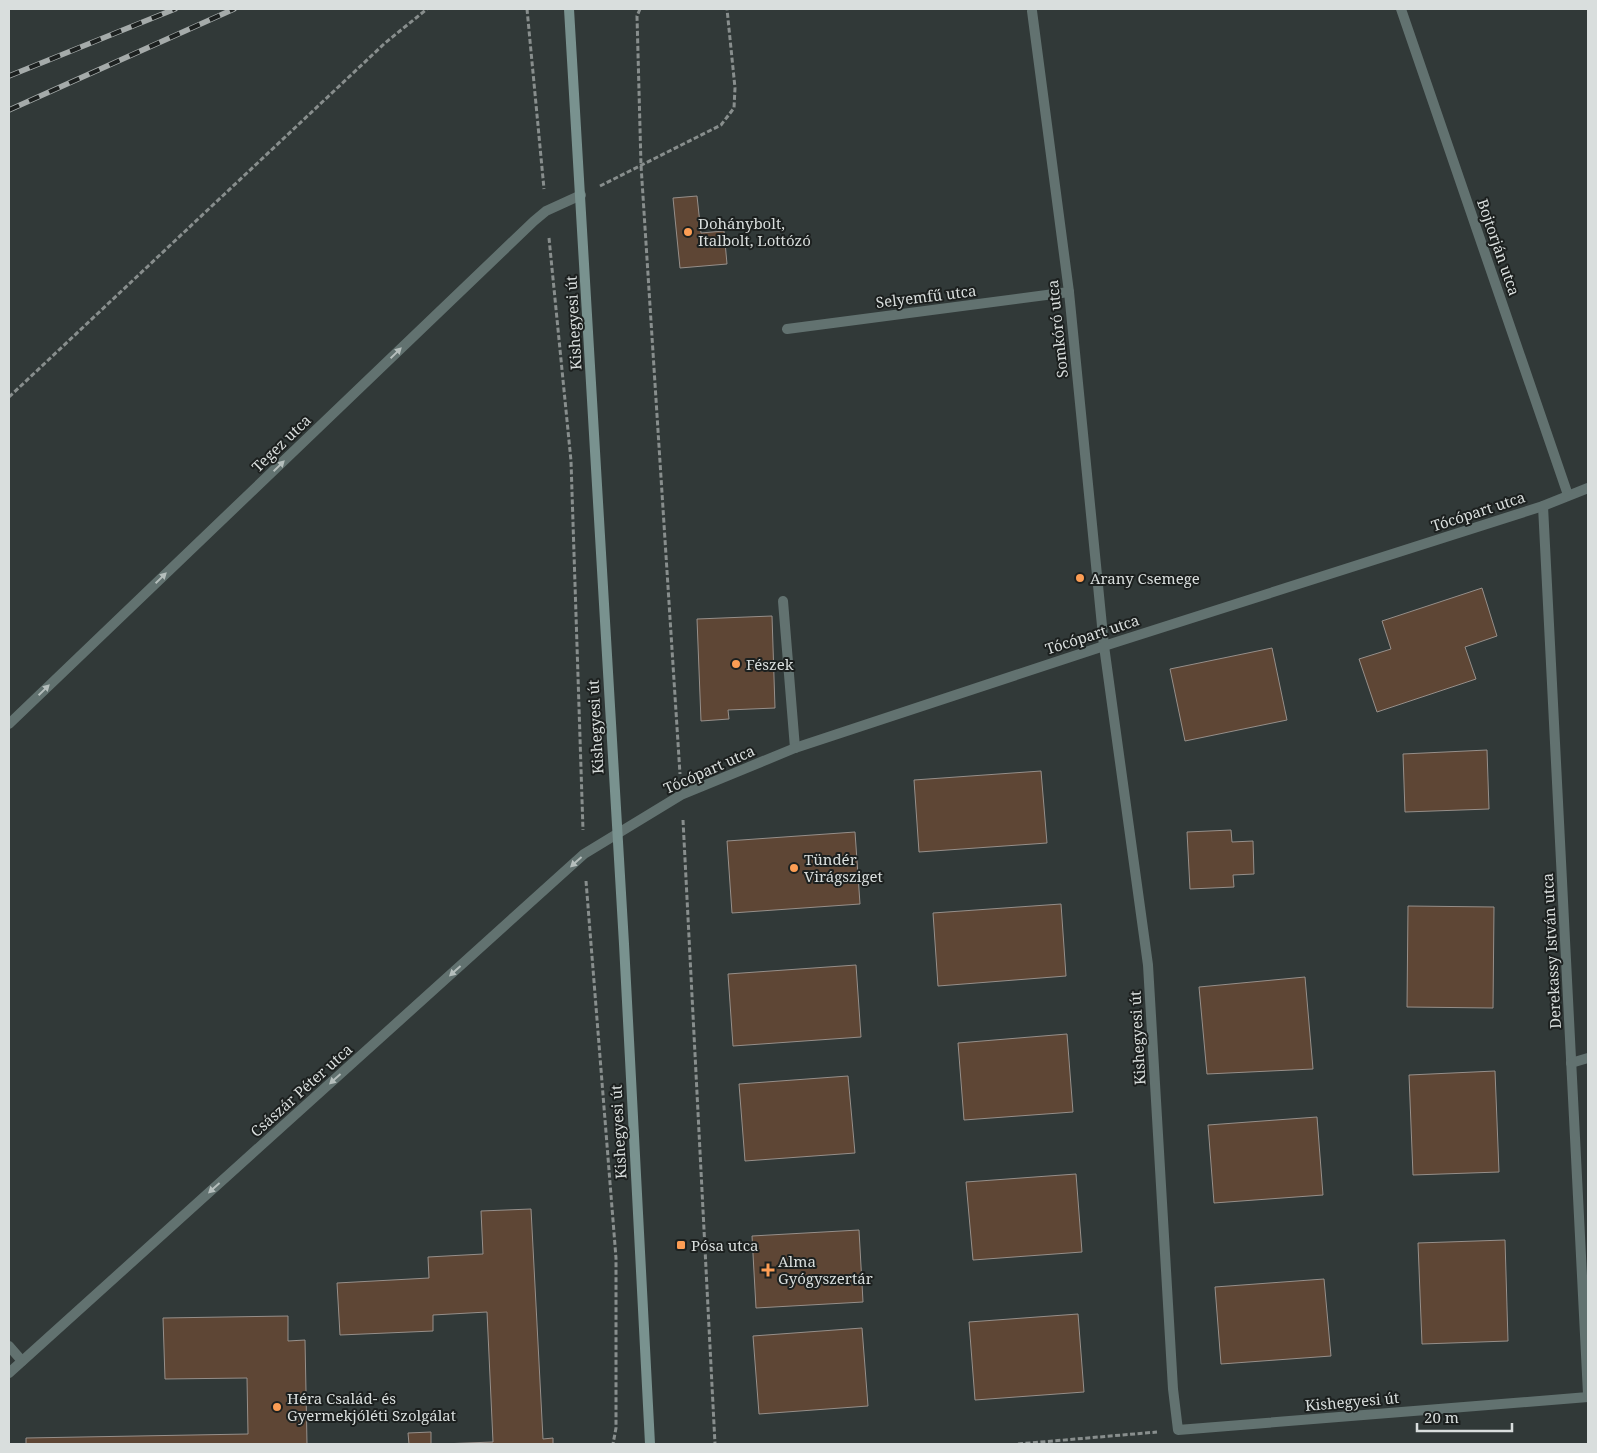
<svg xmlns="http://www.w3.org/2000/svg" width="1597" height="1453" viewBox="0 0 1597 1453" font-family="'Noto Serif',serif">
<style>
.building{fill:#5e4635;stroke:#968f8a}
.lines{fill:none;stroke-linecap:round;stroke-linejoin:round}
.path{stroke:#888e8d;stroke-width:3;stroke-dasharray:5 2.5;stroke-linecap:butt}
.lane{stroke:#627270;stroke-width:10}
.street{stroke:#627270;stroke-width:10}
.secondary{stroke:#79928f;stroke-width:10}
.rail-casing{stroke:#a5abaa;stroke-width:5.5}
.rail{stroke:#1c201f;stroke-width:4;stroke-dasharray:11;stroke-linecap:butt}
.oneway{fill:#b5bebc}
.poi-dot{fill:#fc9d54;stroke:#1c201f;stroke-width:2}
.labels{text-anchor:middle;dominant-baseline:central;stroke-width:4;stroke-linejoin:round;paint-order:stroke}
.poi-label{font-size:15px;fill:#d9dedd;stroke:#1c201f;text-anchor:start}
.street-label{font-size:15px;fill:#d9dedd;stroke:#1c201f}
</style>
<rect width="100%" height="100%" fill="#313938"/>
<g class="building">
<path d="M697 196 701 233 724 231 727 264 680 268 673 198Z"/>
<path d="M1482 588 1497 636 1465 647 1476 679 1377 712 1359 659 1391 649 1382 621Z"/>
<path d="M772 616 775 708 728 710 729 719 701 721 697 619Z"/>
<path d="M1272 648 1287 720 1185 741 1170 669Z"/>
<path d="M1487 750 1489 809 1405 812 1403 754Z"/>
<path d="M1041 771 1047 843 919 852 914 780Z"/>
<path d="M1231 830 1232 842 1253 841 1254 874 1233 875 1234 887 1190 889 1187 832Z"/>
<path d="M855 832 860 904 732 913 727 841Z"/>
<path d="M1061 904 1066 976 938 986 933 913Z"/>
<path d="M1408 906 1494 907 1493 1008 1407 1007Z"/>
<path d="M856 965 861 1037 733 1046 728 974Z"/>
<path d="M1305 977 1313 1069 1207 1074 1199 987Z"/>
<path d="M1067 1034 1073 1112 964 1120 958 1043Z"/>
<path d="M1495 1071 1499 1172 1413 1175 1409 1075Z"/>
<path d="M848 1076 855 1153 745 1161 739 1084Z"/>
<path d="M1317 1117 1323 1195 1214 1203 1208 1125Z"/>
<path d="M1076 1174 1082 1252 973 1260 966 1182Z"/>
<path d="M531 1209 543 1439 553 1438V1444H441L493 1442 487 1312 433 1315V1331L340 1335 337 1283 429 1278 428 1257 483 1254 481 1211Z"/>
<path d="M859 1230 863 1302 756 1308 752 1236Z"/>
<path d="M1505 1240 1508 1341 1422 1344 1418 1243Z"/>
<path d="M1324 1279 1331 1356 1221 1364 1215 1287Z"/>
<path d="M1078 1314 1084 1392 975 1400 969 1322Z"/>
<path d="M288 1316V1341L305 1340 307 1444H26V1438L248 1434 247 1378 165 1379 163 1318Z"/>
<path d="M862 1328 868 1406 759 1414 753 1336Z"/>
<path d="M431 1432V1444H409L408 1433Z"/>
</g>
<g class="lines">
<g class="path">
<path d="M527 9 544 189"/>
<path d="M640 9 637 16 641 165 680 774"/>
<path d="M600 186 721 125 734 108 735 88 727 9"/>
<path d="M549 238 571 461 583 830"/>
<path d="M9 397 385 43 427 9"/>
<path d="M683 820 715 1444"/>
<path d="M586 881 616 1258V1428L613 1444"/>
<path d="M1018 1444 1157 1432"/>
</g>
<path class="lane" d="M783 601 795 748"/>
<g class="street">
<path d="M1401 9 1568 495"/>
<path d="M1032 11 1069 292 1104 646 1148 965 1173 1389 1178 1430 1588 1397"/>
<path d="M787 329 1069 292"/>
<path d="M1543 506 1588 1394"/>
<path d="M9 724 534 221 546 211 581 195"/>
<path d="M1571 1063 1588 1058"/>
<path d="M9 1346 22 1361"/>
<path d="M9 1373 584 854 681 795 795 748 1104 646 1543 506 1588 488"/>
</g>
<path class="secondary" d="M569 9 624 944 650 1444"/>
<defs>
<g id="rail">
<path d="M9 76 175 9"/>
<path d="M9 110 234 9"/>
</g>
</defs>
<use href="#rail" class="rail-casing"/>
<use href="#rail" class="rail"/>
</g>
<defs><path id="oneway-solid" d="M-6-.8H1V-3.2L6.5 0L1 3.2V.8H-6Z" transform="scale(1.25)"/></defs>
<g class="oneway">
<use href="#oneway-solid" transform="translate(396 353) rotate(-44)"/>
<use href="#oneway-solid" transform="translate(279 466) rotate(-44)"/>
<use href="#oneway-solid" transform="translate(161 578) rotate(-44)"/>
<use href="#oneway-solid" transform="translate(44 690) rotate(-44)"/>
<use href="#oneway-solid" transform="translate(576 862) rotate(138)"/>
<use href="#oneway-solid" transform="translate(455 971) rotate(138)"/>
<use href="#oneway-solid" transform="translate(335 1079) rotate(138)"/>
<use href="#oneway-solid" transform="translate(214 1188) rotate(138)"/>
</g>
<g class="poi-dot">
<circle cx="688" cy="232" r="5"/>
<circle cx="1080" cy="578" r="5"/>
<circle cx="736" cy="664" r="5"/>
<circle cx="794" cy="868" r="5"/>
<rect x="676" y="1240" width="10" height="10" rx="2.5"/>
<path d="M765.5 1262.5h5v5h5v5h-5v5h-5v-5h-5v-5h5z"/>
<circle cx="277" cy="1407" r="5"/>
</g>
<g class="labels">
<g class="poi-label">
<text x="698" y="223">Dohánybolt,<tspan x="698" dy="17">Italbolt, Lottózó</tspan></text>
<text x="1090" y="578">Arany Csemege</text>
<text x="746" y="664">Fészek</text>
<text x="804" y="859">Tündér<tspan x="804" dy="17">Virágsziget</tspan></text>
<text x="691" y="1245">Pósa utca</text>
<text x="778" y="1261">Alma<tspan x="778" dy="17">Gyógyszertár</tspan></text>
<text x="287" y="1398">Héra Család- és<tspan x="287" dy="17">Gyermekjóléti Szolgálat</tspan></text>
</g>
<g class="street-label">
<text transform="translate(1499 247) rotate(71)">Bojtorján utca</text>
<text transform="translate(926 296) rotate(-7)">Selyemfű utca</text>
<text transform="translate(573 323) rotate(-93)">Kishegyesi út</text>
<text transform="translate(1057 329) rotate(-96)">Somkóró utca</text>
<text transform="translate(281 443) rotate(-44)">Tegez utca</text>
<text transform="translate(1478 511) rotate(-18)">Tócópart utca</text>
<text transform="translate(1092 634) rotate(-18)">Tócópart utca</text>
<text transform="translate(595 727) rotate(-93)">Kishegyesi út</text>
<text transform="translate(709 769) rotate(-24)">Tócópart utca</text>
<text transform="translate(1551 951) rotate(-93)">Derekassy István utca</text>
<text transform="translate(1137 1038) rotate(-93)">Kishegyesi út</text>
<text transform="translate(301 1090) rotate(-42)">Császár Péter utca</text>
<text transform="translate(618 1132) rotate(-93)">Kishegyesi út</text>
<text transform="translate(1352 1401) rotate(-5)">Kishegyesi út</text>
</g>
</g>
<rect width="1597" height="1453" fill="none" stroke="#d9dedd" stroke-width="20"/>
<path d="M1417 1423v8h95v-8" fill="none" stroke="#d9dedd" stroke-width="2.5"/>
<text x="1424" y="1423" font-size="15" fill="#d9dedd" stroke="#1c201f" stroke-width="4" paint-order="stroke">20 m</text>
</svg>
